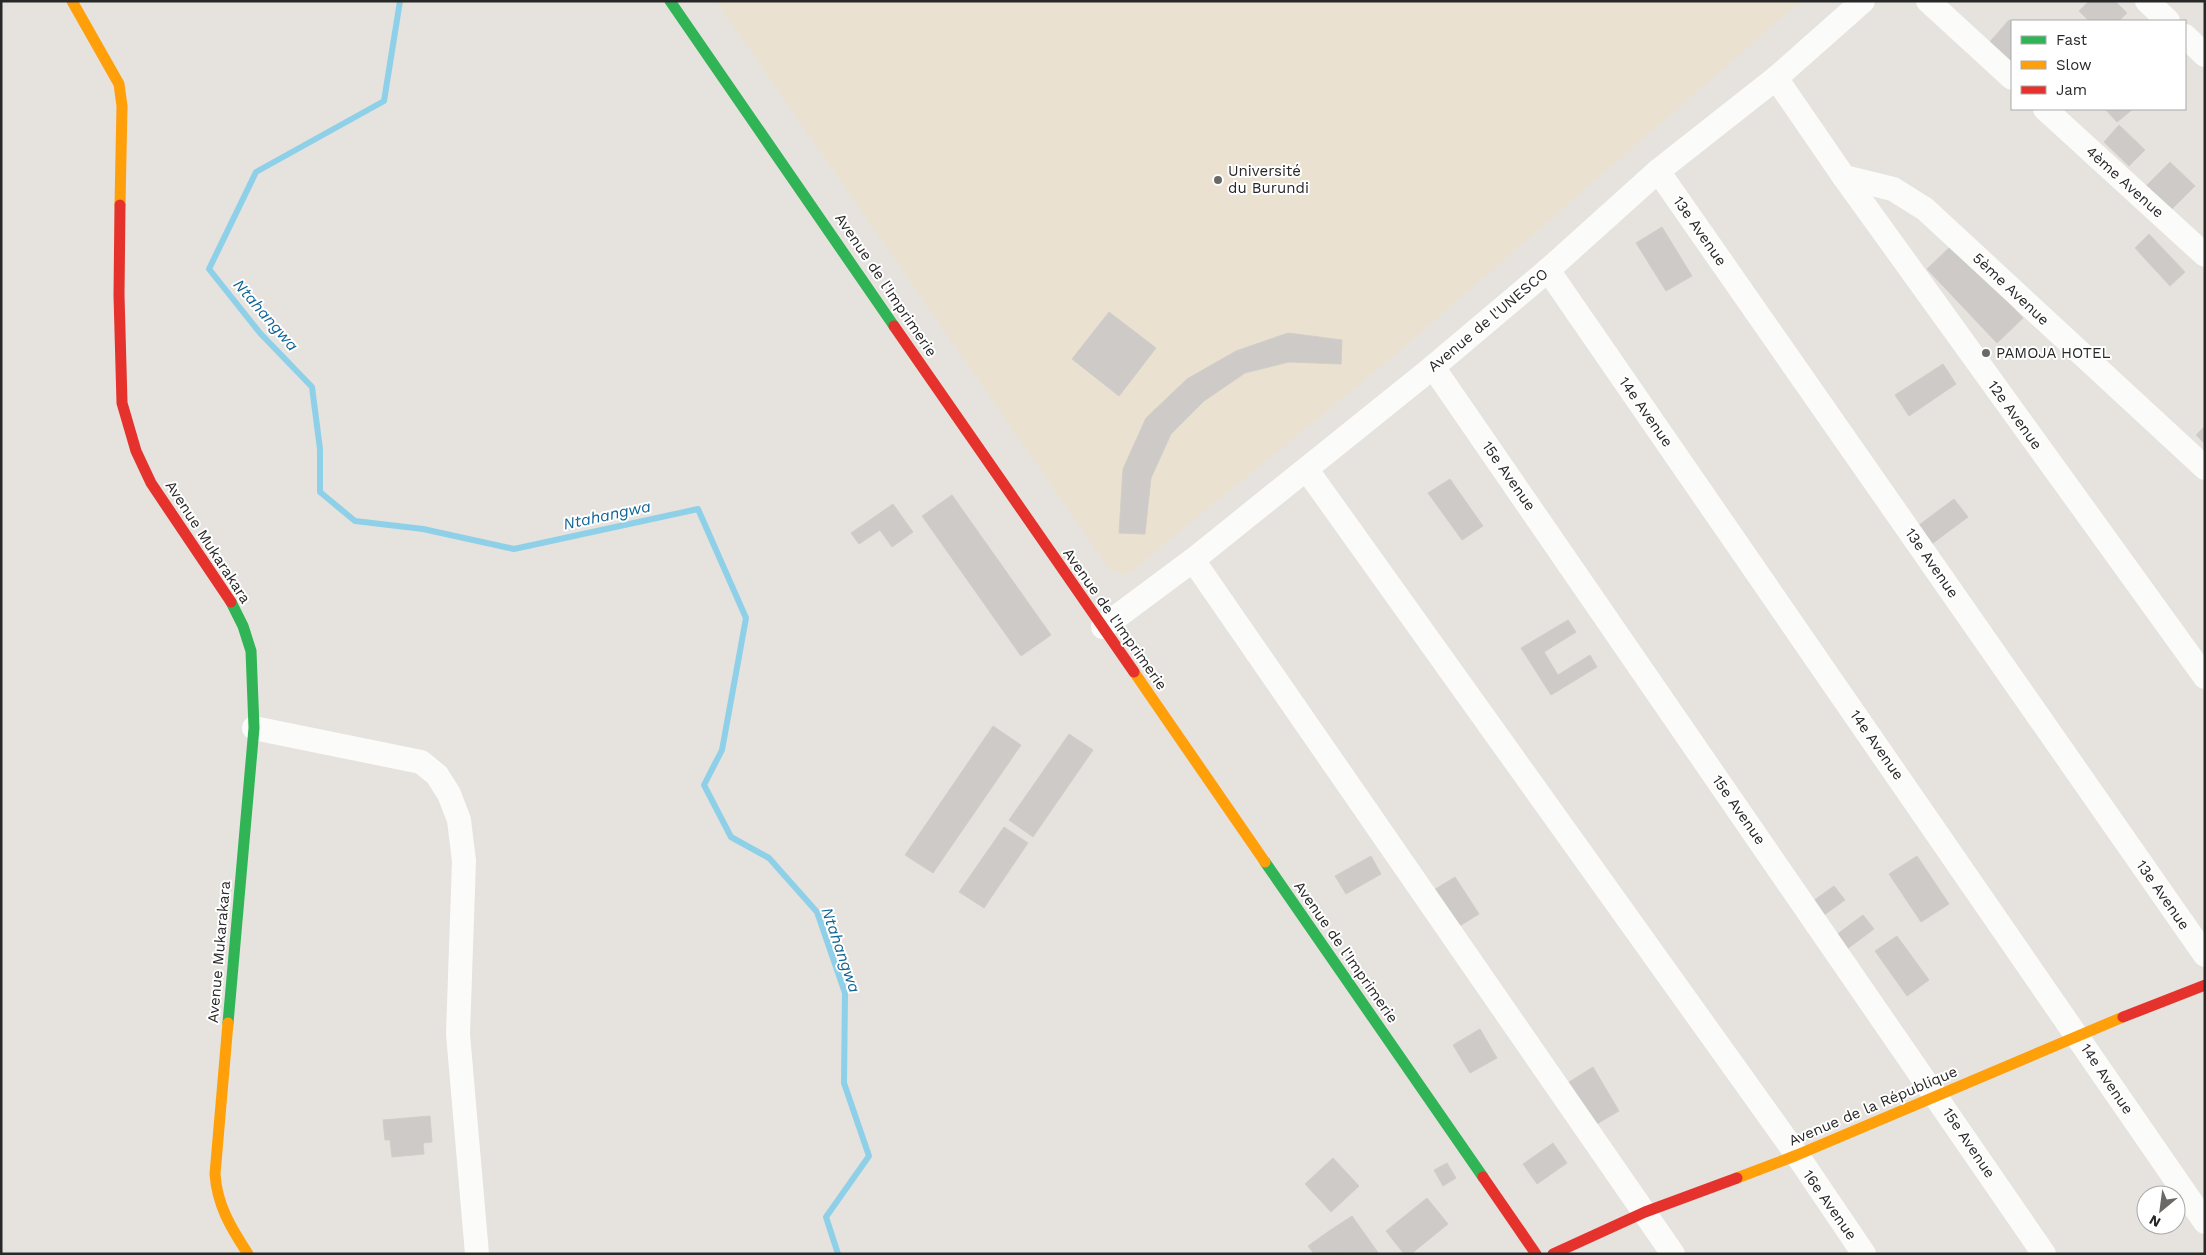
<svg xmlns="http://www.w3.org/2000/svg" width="2206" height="1255" viewBox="0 0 2206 1255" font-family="'Work Sans',sans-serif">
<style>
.education{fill:#eae1d1}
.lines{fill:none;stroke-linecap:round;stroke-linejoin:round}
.stream{stroke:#8fd0e9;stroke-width:6}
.building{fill:#cdcac7;stroke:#d1cec9}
.street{stroke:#fbfbfa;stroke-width:24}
.fast{stroke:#30b455;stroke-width:11}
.slow{stroke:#ff9f0a;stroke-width:11}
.jam{stroke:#e5322d;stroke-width:11}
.poi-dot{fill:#6a6967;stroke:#fff;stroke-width:2}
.labels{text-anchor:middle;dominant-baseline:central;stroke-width:4;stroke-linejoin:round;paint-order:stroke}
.poi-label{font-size:15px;fill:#282828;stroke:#fff;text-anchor:start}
.street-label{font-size:15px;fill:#282828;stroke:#fff}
.water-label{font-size:16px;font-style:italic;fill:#0d6496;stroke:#fff}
</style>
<rect width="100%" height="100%" fill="#e6e2dd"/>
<path class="education" d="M716 1H1801L1390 359 1128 574 1110 570Z"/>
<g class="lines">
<path class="stream" d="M400 1 384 101 256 172 209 269 260 333 312 387 320 449V492L355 521 423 529 514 549 698 509 746 618 722 750 704 785 731 837 769 858 817 912 845 993 844 1083 869 1156 826 1217 838 1254"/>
</g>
<g class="building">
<path d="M2089 1H2115L2127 13 2119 21H2089L2079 11Z"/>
<path d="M2009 20 2012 22V64L1988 44Z"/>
<path d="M2105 109H2133L2117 122Z"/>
<path d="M2119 125 2145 150 2129 166 2104 142Z"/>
<path d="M2170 162 2195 186 2170 211 2145 187Z"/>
<path d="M1662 227 1692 276 1666 291 1636 243Z"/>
<path d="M2149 234 2185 272 2170 286 2135 248Z"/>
<path d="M1953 244 2023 318 1997 343 1927 269Z"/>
<path d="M1109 312 1156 348 1119 396 1072 359Z"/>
<path d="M1288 333 1342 340 1341 364 1289 362 1245 373 1204 401 1171 434 1151 478 1145 534 1119 533 1123 469 1146 418 1187 379 1236 351Z"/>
<path d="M1943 364 1956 384 1909 416 1895 395Z"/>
<path d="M2205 426V444L2196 435Z"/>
<path d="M1450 479 1483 526 1462 540 1428 493Z"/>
<path d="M952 495 1051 635 1021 656 922 516Z"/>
<path d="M1954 499 1968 517 1929 546 1915 528Z"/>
<path d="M893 504 913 532 892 547 880 530 859 544 851 533Z"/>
<path d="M1568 620 1576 632 1544 652 1558 675 1590 655 1597 667 1551 695 1521 648Z"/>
<path d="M993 726 1021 745 933 873 905 855Z"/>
<path d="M1069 734 1093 750 1033 837 1009 820Z"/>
<path d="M1004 827 1028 843 984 908 959 892Z"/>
<path d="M1371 856 1381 874 1346 894 1335 876Z"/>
<path d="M1917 856 1949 904 1921 922 1889 874Z"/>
<path d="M1455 877 1479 914 1453 930 1429 893Z"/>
<path d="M1834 886 1845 900 1817 920 1806 906Z"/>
<path d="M1863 915 1874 929 1843 952 1832 938Z"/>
<path d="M1897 936 1929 980 1907 996 1875 951Z"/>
<path d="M1480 1029 1497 1058 1470 1073 1453 1045Z"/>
<path d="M1593 1067 1619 1111 1595 1125 1569 1082Z"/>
<path d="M430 1116 432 1142 423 1143 424 1154 392 1157 390 1140H385L383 1120Z"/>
<path d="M1553 1143 1567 1163 1537 1184 1523 1164Z"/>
<path d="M1333 1158 1359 1186 1331 1212 1305 1184Z"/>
<path d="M1447 1163 1456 1178 1443 1186 1434 1170Z"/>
<path d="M1427 1198 1448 1224 1411 1254H1404L1386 1231Z"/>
<path d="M1352 1216 1379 1254H1345L1329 1231Z"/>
<path d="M1329 1231 1345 1254H1314L1308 1246Z"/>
</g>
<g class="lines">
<g class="street">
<path d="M1928 1 2012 78"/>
<path d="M2147 1 2168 21"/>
<path d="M2185 36 2205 55"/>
<path d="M1776 78 1844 177 2205 677"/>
<path d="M2045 109 2205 255"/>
<path d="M1658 171 2205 955"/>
<path d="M1844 177 1893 189 1925 209 2205 468"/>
<path d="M1548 270 2205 1222"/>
<path d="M1433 367 2044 1254"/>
<path d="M1307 470 1797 1155 1864 1254"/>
<path d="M1193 560 1673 1254"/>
<path d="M1103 627 1193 560 1433 367 1548 270 1658 171 1776 78 1863 1"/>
<path d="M254 728 421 762 437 775 449 794 459 820 464 861 458 1034 477 1254"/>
</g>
<g class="fast">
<path d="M670 1 894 326"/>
<path d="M1265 862 1483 1177"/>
<path d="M228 1023 254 728 251 651 243 626 231 602"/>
</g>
<g class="slow">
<path d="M72 1 119 84 122 106 120 205"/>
<path d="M1134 672 1265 862"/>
<path d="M228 1023 215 1174C217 1205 231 1228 248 1254"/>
<path d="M1737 1178 1797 1155 2123 1017"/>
</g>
<g class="jam">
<path d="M120 205 119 295 122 403 136 451 151 483 231 602"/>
<path d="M894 326 1134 672"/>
<path d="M2123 1017 2205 985"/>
<path d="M1483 1177 1536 1254"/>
<path d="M1553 1254 1645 1212 1737 1178"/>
</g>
</g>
<g class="poi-dot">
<circle cx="1218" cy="180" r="5"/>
<circle cx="1986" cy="353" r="5"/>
</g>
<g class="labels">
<g class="poi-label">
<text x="1228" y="171">Université<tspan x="1228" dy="17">du Burundi</tspan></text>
<text x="1996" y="353">PAMOJA HOTEL</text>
</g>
<g class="street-label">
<text transform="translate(2125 182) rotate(42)">4ème Avenue</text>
<text transform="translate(1700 231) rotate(55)">13e Avenue</text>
<text transform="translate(886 285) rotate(56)">Avenue de l'Imprimerie</text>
<text transform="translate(2011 289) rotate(43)">5ème Avenue</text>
<text transform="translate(1488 320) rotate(-40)">Avenue de l'UNESCO</text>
<text transform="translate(1646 412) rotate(55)">14e Avenue</text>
<text transform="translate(2015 415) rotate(54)">12e Avenue</text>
<text transform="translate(1509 476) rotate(55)">15e Avenue</text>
<text transform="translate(208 542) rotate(57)">Avenue Mukarakara</text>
<text transform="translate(1932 563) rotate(55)">13e Avenue</text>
<text transform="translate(1115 619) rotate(55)">Avenue de l'Imprimerie</text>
<text transform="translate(1877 745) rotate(55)">14e Avenue</text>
<text transform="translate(1739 810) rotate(55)">15e Avenue</text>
<text transform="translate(2163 895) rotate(55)">13e Avenue</text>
<text transform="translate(219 952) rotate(-85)">Avenue Mukarakara</text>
<text transform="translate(1346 952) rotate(55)">Avenue de l'Imprimerie</text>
<text transform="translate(2107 1079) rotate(56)">14e Avenue</text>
<text transform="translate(1873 1106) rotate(-23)">Avenue de la République</text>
<text transform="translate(1969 1143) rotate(56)">15e Avenue</text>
<text transform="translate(1830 1205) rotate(55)">16e Avenue</text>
</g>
<g class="water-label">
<text transform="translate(266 315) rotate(49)">Ntahangwa</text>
<text transform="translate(607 515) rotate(-12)">Ntahangwa</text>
<text transform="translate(841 950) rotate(71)">Ntahangwa</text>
</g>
</g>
<rect width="2206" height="1255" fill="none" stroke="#282828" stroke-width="5"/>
<rect x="2011" y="20" width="175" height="90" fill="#ffffff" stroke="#a9a9a9"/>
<rect x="2021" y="36" width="25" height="8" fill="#30b455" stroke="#a9a9a9"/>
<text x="2056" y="45" font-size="15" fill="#282828">Fast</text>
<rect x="2021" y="61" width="25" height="8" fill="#ff9f0a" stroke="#a9a9a9"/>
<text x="2056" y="70" font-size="15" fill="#282828">Slow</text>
<rect x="2021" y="86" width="25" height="8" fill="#e5322d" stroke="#a9a9a9"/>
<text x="2056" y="95" font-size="15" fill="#282828">Jam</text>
<g transform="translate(2161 1210) rotate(209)"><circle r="24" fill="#ffffff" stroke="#a9a9a9"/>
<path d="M0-4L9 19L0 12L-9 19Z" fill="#6a6967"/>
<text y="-8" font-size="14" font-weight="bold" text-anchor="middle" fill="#282828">N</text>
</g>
</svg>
